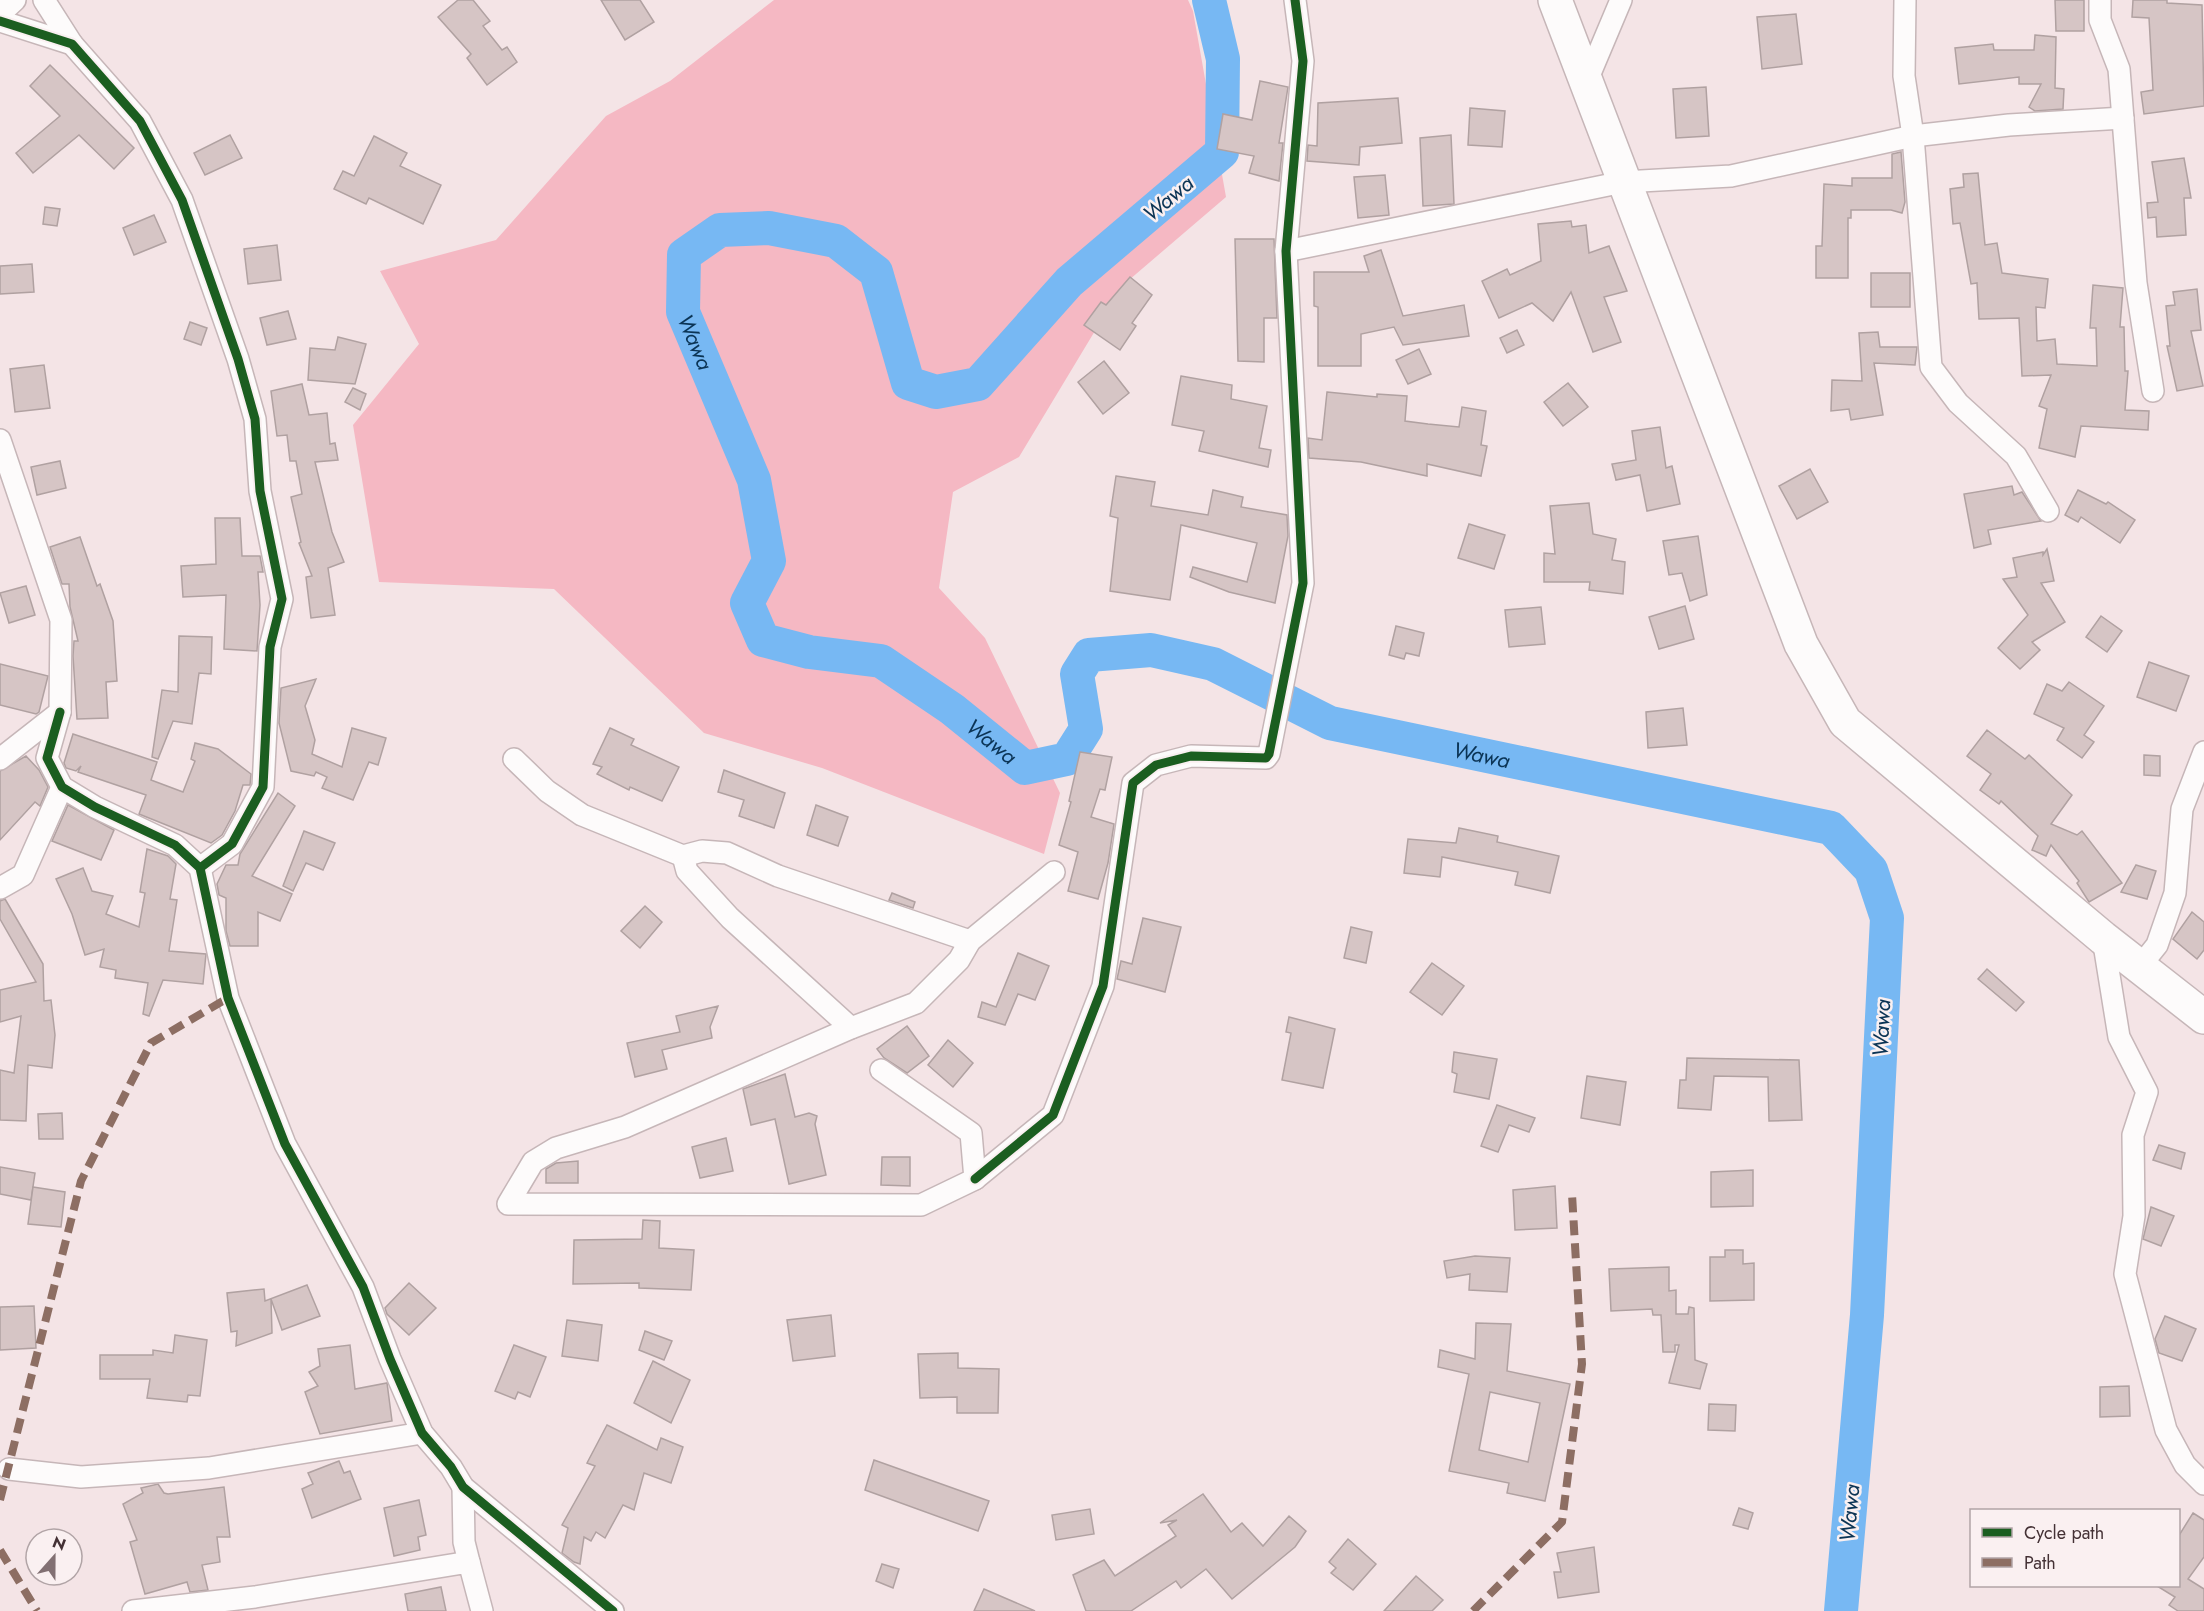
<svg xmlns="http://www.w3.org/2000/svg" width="2204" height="1611" viewBox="0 0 2204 1611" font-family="Jost,sans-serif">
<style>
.green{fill:#f5b8c3}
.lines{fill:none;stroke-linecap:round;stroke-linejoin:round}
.river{stroke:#77b8f3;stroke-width:34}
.building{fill:#d6c5c5;stroke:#b0a1a1;stroke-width:1.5;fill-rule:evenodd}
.street-casing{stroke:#c6b6b8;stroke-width:24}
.highway-casing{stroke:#c6b6b8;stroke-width:36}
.street{stroke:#fdfbfb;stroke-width:21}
.highway{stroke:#fdfbfb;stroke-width:33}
.quiet{stroke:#8d6e63;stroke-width:8;stroke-dasharray:15 8;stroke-linecap:butt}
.cycleway-casing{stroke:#faf0f1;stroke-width:13}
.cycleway{stroke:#1b5e20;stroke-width:9}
.labels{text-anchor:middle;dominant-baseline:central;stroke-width:5;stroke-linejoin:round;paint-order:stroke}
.water-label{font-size:22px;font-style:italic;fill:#0b3455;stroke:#faf0f1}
</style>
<rect width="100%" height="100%" fill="#f4e4e6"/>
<path class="green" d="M774 0H1188L1193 11 1226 197 1122 286 1019 457 953 492 939 588 985 638 1060 793 1044 854 822 768 704 733 554 589 379 582 353 425 419 344 380 271 496 240 606 116 670 81Z"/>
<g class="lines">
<path class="river" id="s1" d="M1209 0 1223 59 1222 152 1069 282 978 384 936 392 908 383 876 272 836 241 769 228 720 230 684 255 683 312 754 480 769 561 747 603 763 640 809 652 881 661 952 709 1025 768 1067 759 1086 729 1077 674 1089 655 1151 650 1213 664 1330 723 1831 828 1871 870 1887 918 1867 1315 1841 1611"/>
</g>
<g class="building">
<path d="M458 0H473L490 21 483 26 502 50 507 47 517 62 487 85 467 58 471 54 438 17Z"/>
<path d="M601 0H640L654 22 625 40Z"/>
<path d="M2055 0H2084V31H2056Z"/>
<path d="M2133 0H2167V3L2202 5 2204 106 2144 114 2141 92 2153 90 2149 18 2132 17Z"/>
<path d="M1796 14 1802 64 1762 69 1757 17Z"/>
<path d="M2035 35 2056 37 2055 88 2064 89 2063 109 2035 111 2029 107 2041 84H2019V77L1959 84 1955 48 1993 44 1994 50H2034Z"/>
<path d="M50 65 134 148 114 169 79 135 33 173 16 153 60 116 30 86Z"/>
<path d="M1260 81 1288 87 1279 143H1283L1279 181 1249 173 1254 156 1217 149 1223 114 1252 120Z"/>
<path d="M1706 87 1709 136 1676 138 1673 89Z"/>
<path d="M1398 98 1402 143 1360 147 1359 165 1307 161 1308 145 1317 146 1318 103Z"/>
<path d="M1470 108 1505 111 1502 147 1468 145Z"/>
<path d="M230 135 242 158 205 175 194 153Z"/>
<path d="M1451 135 1454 204 1423 206 1420 138Z"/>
<path d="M374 136 407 153 400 166 441 185 423 224 369 198 366 204 334 189 343 171 354 176Z"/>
<path d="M1901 152 1905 202 1902 213 1891 210H1851V218H1848V278H1816V246H1822L1824 184 1852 186V178H1892V154Z"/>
<path d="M2184 158 2191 198H2184L2186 235 2157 237 2156 217 2148 218 2147 203 2158 202 2152 162Z"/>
<path d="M1978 173 1985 245 1997 243 2002 273 2048 279 2045 308 2036 307 2037 341 2055 339 2057 364 2097 366 2096 328H2090L2093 285 2123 288 2120 327H2124L2125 371H2128L2125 410 2149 411 2148 430 2081 426 2075 457 2039 448 2047 409 2039 406 2051 375 2022 376 2019 318 1979 319 1977 283 1971 284 1960 223 1953 224 1950 189 1964 187 1963 174Z"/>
<path d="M1385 175 1389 215 1358 218 1354 177Z"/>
<path d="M45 207 60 209 57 226 43 224Z"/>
<path d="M154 215 166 242 134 255 123 228Z"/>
<path d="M1571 221 1572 227 1586 225 1589 253 1609 246 1627 291 1604 297 1621 342 1593 352 1571 292 1553 321 1532 303 1499 318 1482 281 1507 269 1510 275 1541 261 1538 224Z"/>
<path d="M1235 239H1274L1277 318H1264V362L1238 361Z"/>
<path d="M277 245 281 280 248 284 244 249Z"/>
<path d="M1381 250 1403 316 1464 305 1469 336 1403 345 1394 327 1361 334V366H1318V307L1314 306V272H1369L1364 256Z"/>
<path d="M32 264 34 292 0 294V266Z"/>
<rect x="1871" y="273" width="39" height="34"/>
<path d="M1130 277 1152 295 1132 323 1136 326 1120 350 1084 325 1101 302 1106 305Z"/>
<path d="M2197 289 2201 330 2191 331 2203 386 2177 391 2167 346H2170L2166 306 2175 305 2173 292Z"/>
<path d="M288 311 296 339 267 345 260 318Z"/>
<path d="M190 322 207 328 201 345 184 339Z"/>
<path d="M1517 330 1524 345 1507 353 1500 338Z"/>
<path d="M1878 332 1880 347H1917L1915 365 1874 363 1883 415 1851 420 1849 409 1831 411 1832 380 1862 381 1859 333Z"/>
<path d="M338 337 366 344 355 384 308 380 310 348 335 350Z"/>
<path d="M1419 349 1431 374 1408 384 1396 360Z"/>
<path d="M1104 361 1129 393 1103 414 1078 382Z"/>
<path d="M44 365 50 408 15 412 10 369Z"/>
<path d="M1181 376 1232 385 1231 399 1267 406 1259 448 1271 450 1268 467 1199 451 1204 431 1172 425Z"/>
<path d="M1568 383 1588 407 1563 426 1544 402Z"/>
<path d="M302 384 309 415 327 413 330 444 335 443 338 460 315 462 332 532 344 562 328 568 335 615 311 618 306 577 312 576 299 543 301 542 291 497 302 494 296 461H290L287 435 277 436 271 391Z"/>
<path d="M353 388 366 394 360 410 345 402Z"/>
<path d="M1327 392 1377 397V394L1407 396 1405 421 1428 424 1459 427 1462 407 1486 411 1481 445 1487 446 1481 476 1427 464V476L1361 462 1309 458 1308 438 1322 440Z"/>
<path d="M1660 427 1666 468 1672 466 1680 504 1647 511 1640 475 1616 480 1612 464 1636 460 1632 431Z"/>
<path d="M60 461 66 488 37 495 31 467Z"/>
<path d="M1810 469 1828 502 1797 519 1779 486Z"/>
<path d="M1116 476 1155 482 1151 506 1208 515 1213 490 1243 497 1241 507 1287 515 1288 536 1275 603 1229 592 1190 577 1193 567 1247 582 1257 543 1181 525 1170 600 1110 591 1118 518 1110 516Z"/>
<path d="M2012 486 2014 495 2022 492 2041 521 1988 530 1991 544 1974 548 1964 494Z"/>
<path d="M2078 490 2106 504 2108 502 2135 520 2120 543 2081 517 2078 522 2065 515Z"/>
<path d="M1589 503 1593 534 1616 539 1612 560 1625 562 1623 594 1589 590 1590 582H1544V553L1555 554 1550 506Z"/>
<path d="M215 518H240L242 556H260L263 572H258L260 605 257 651 224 649 226 595 183 597 181 566 216 564Z"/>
<path d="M1469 524 1505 535 1494 569 1458 558Z"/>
<path d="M1698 536 1707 595 1690 601 1682 573 1669 575 1663 541Z"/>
<path d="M80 537 97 586 100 584 113 621 117 681 106 682 108 718 77 719 73 656 74 641H78L70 607 69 584H62L50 547Z"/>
<path d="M2047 549 2054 581 2041 583 2065 622 2032 642 2040 650 2020 669 1998 648 2028 615 2003 579 2017 577 2013 558 2043 552V555Z"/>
<path d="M26 586 35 615 9 623 0 593Z"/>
<path d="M1685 606 1694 639 1659 649 1649 617Z"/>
<path d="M1541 607 1545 644 1509 647 1505 610Z"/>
<path d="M2101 616 2122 631 2107 652 2086 637Z"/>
<path d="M1396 626 1424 633 1419 656 1406 653 1404 659 1389 655Z"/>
<path d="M179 636 212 637 211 674 199 673 192 724 173 721 158 759 152 757 162 690 178 692Z"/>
<path d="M2149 662 2189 676 2176 711 2137 697Z"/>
<path d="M0 664 48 676 39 712 36 714 0 705Z"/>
<path d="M316 679 305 706 315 740 312 754 342 767 352 728 386 738 378 765 369 762 353 800 322 788 327 777 316 772 314 776 291 771 279 723 281 688Z"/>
<path d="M2069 682 2104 706 2084 735 2094 742 2082 758 2057 740 2064 728 2034 714 2047 684 2062 691Z"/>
<path d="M1683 708 1687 745 1648 748 1646 712Z"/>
<path d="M610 728 634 739 631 745 679 767 662 801 630 787 629 790 597 774 602 767 593 764Z"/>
<path d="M1987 730 2025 759 2029 755 2072 795 2051 824 2077 835 2082 831 2122 883 2089 902 2077 883 2079 881 2051 845 2046 856 2032 850 2038 836 2001 801 1999 804 1980 790 1991 774 1967 756Z"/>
<path d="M73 734 157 762 151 780 183 792 195 761 191 759 195 743 218 749 251 774 250 785H243L235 811 222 835 211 843 139 814 146 795 78 772 81 766 76 771 66 768 64 763Z"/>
<path d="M1080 752 1112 757 1105 790 1100 789 1091 817 1114 824 1108 863 1098 899 1068 891 1078 852 1059 845 1071 802 1069 801Z"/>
<path d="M2144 755 2160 756V776L2144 775Z"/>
<path d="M26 756 39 770 48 787 40 806 35 802 0 840V771Z"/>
<path d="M724 770 785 793 774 828 739 816 744 800 718 792Z"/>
<path d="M278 793 295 806 252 876 292 894 280 921 258 912V946H230L226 931V898L219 895 217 884 226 865H238L240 854Z"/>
<path d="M68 805 114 830 101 860 52 841Z"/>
<path d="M816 805 848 817 838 846 807 835Z"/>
<path d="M1459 828 1498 836 1497 842 1559 856 1550 893 1515 885 1518 872 1442 857 1440 877 1404 873 1408 839 1456 843Z"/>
<path d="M304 831 335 843 323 870 306 863 293 891 283 886Z"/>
<path d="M147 849 168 856 176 864 170 899 177 900 169 951 206 954 203 984 163 980 149 1016 143 1014 148 983 115 978 116 970 100 967 104 949 85 955 72 914 56 879 83 868 92 891 113 896 106 914 139 927 145 893 140 892Z"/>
<path d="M2136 865 2156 871 2147 899 2121 892Z"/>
<path d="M892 893 915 902 913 908 889 900Z"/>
<path d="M5 899 43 964 44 1001 51 1000 55 1035 52 1068 28 1065 26 1121 0 1120V1070L14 1073 21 1016 0 1022V990L36 982 0 919V901Z"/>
<path d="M645 906 662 922 640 948 621 931Z"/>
<path d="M2192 912 2204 922V950L2197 959 2173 939Z"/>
<path d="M1143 918 1181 927 1165 992 1117 979 1121 961 1132 964Z"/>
<path d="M1351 927 1372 932 1366 963 1344 958Z"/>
<path d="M1018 953 1049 966 1035 1000 1018 994 1005 1025 978 1017 982 1002 996 1007Z"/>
<path d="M1432 963 1464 986 1442 1015 1410 992Z"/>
<path d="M1987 969 2024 1002 2016 1011 1978 979Z"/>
<path d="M718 1006 710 1027 712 1038 662 1050 667 1069 635 1077 627 1043 680 1032 676 1016Z"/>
<path d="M1289 1017 1335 1029 1323 1088 1282 1080 1291 1033 1286 1032Z"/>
<path d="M907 1026 929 1056 907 1073 884 1058 877 1049Z"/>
<path d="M948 1040 973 1063 953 1087 928 1065Z"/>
<path d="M1454 1052 1497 1059 1489 1099 1454 1092 1457 1074 1452 1072Z"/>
<path d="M1687 1058 1799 1060 1802 1120 1769 1121 1768 1077 1714 1076 1711 1110 1678 1108 1680 1080H1686Z"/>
<path d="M785 1074 795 1117 809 1113 817 1116 815 1124 826 1175 789 1184 775 1119 751 1125 743 1089Z"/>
<path d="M1587 1076 1626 1082 1620 1125 1581 1118Z"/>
<path d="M1497 1105 1535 1118 1529 1132 1509 1125 1498 1152 1481 1146Z"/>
<path d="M62 1113 63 1139H39L38 1114Z"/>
<path d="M726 1138 733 1171 700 1178 692 1147Z"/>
<path d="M2159 1145 2185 1153 2181 1169 2153 1160Z"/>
<path d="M882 1157H910V1186L881 1185Z"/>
<path d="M578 1161V1183H546V1169L556 1163Z"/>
<path d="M0 1167 35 1173 31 1200 0 1194Z"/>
<path d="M1753 1170V1206L1711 1207V1172Z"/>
<path d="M1555 1186 1557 1228 1515 1230 1513 1190Z"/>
<path d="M33 1187 65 1192 61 1227 28 1224Z"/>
<path d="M2151 1207 2174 1216 2161 1246 2143 1239Z"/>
<path d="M643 1220 660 1221 659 1248 694 1250 691 1290 639 1288V1283L573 1284 574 1240 642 1239Z"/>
<path d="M1725 1250H1743V1264L1754 1263V1300L1710 1301V1257H1725Z"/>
<path d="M1475 1256 1510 1258 1507 1292 1469 1290 1470 1274 1447 1278 1444 1261Z"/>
<path d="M1669 1267V1291L1676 1290V1314H1688L1689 1307 1694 1308 1695 1360 1707 1364 1700 1389 1669 1383 1679 1345H1675V1352H1663L1661 1315H1653L1652 1309 1611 1311 1609 1269Z"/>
<path d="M409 1283 436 1308 409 1335 387 1314 385 1308Z"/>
<path d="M307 1285 320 1316 282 1330 271 1299 272 1333 236 1346 237 1331 231 1332 227 1293 264 1289 265 1301Z"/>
<path d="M34 1306 36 1348 0 1350V1307Z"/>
<path d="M831 1315 835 1356 793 1361 787 1320Z"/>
<path d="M2165 1316 2196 1329 2182 1361 2159 1353 2155 1339Z"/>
<path d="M567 1320 602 1325 598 1361 562 1356Z"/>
<path d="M1476 1323 1511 1324 1507 1371 1570 1384 1545 1501 1507 1493 1509 1483 1449 1471 1469 1374 1438 1367 1440 1350 1475 1359ZM1490 1392 1540 1403 1528 1462 1479 1450Z"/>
<path d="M645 1331 672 1341 664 1360 639 1350Z"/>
<path d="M175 1335 207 1340 200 1396 188 1395 187 1402 147 1398 150 1379H100V1355H153V1350L173 1353Z"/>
<path d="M350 1345 355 1389 387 1383 392 1421 320 1434 305 1392 318 1386 309 1372 320 1366 318 1349Z"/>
<path d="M514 1345 546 1357 530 1397 518 1392 515 1399 495 1391Z"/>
<path d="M958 1353V1368L999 1369 998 1413H957V1397L920 1398 918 1354Z"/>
<path d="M653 1361 690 1380 671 1423 634 1403Z"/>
<path d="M2129 1386 2130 1416 2100 1417V1387Z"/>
<path d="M1709 1404 1736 1405 1735 1431 1708 1430Z"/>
<path d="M607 1425 657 1450 661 1438 683 1447 671 1483 644 1473 634 1510 623 1505 605 1538 596 1532 591 1541 584 1537 580 1564 574 1562 562 1553 568 1528 562 1525 595 1466 587 1463Z"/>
<path d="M874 1460 989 1501 978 1531 865 1490Z"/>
<path d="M339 1461 344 1473 350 1471 361 1499 312 1518 302 1489 313 1484 308 1473Z"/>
<path d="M158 1484 164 1493 168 1494 224 1487 230 1537H217L220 1562 202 1565 208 1590 190 1592 187 1582 145 1594 130 1542 137 1540 123 1504 143 1493 141 1488Z"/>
<path d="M1203 1494 1231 1532 1242 1523 1263 1546 1289 1516 1306 1531 1295 1547 1232 1599 1206 1569 1181 1588 1176 1581 1131 1611H1086L1073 1575 1104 1560 1115 1576 1176 1536 1168 1525 1177 1520 1160 1523Z"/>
<path d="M419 1500 426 1535 418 1537 420 1550 394 1556 384 1508Z"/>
<path d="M1739 1508 1753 1513 1748 1529 1733 1525Z"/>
<path d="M1090 1509 1094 1534 1056 1540 1052 1515Z"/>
<path d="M2193 1513 2204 1520V1557L2188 1579 2204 1589V1611H2178L2169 1605 2175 1597 2157 1586H2178V1537Z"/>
<path d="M1348 1539 1376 1564 1353 1590 1331 1573 1336 1568 1329 1562Z"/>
<path d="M1594 1547 1599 1592 1558 1598 1554 1572H1561L1557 1553Z"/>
<path d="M882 1564 899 1569 893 1588 876 1581Z"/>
<path d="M1416 1576 1443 1600 1432 1611H1384Z"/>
<path d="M441 1587 446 1611H408L405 1594Z"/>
<path d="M984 1589 1035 1611H974Z"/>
</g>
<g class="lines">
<defs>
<g id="street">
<path d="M44 0 72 44"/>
<path d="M1905 0 1904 76 1913 136 1931 367 1958 403 2016 456 2048 511"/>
<path d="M2100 0V20L2119 69 2136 283 2153 391"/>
<path d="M0 14 15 0"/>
<path d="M0 21 72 44 140 121 182 200 238 359 255 419 260 491 282 599 270 647 263 787 232 844 200 868"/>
<path d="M1586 83 1621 0"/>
<path d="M1286 251 1623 182 1731 176 1913 136 2009 125 2123 118"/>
<path d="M0 440 61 620 60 712 0 759"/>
<path d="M60 712 47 758 62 787 95 807 175 845 200 868 228 998 285 1144 363 1287 390 1359 422 1433 451 1467 463 1487 613 1611"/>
<path d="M514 759 547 791 582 815 683 856 702 851 727 853 778 876 970 941"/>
<path d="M683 856 687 871 730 918 851 1028"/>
<path d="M0 888 23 875 62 787"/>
<path d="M2103 938 2119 1037 2147 1092 2133 1135 2134 1216 2125 1274 2166 1430 2185 1465 2204 1484"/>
<path d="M2141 965 2157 945 2175 893 2182 809 2204 752"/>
<path d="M881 1070 971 1133 975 1179 921 1205 508 1204 533 1162 556 1148 625 1127 851 1028 916 1003 959 960 970 941 1054 872"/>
<path d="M975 1179 1053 1115 1103 986 1133 783 1156 765 1191 756 1266 758 1269 754 1303 583 1286 251 1303 61 1295 0"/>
<path d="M9 1469 81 1477 209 1468 422 1433"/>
<path d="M463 1487 464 1542 469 1562"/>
<path d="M133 1611 255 1597 469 1562 482 1611"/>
</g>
<path id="highway" d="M1555 0 1801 644 1845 722 2103 938 2204 1017"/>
</defs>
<use href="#street" class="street-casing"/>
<use href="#highway" class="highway-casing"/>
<use href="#street" class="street"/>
<use href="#highway" class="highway"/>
<g class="quiet">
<path d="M0 1500 81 1181 151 1043 228 998"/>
<path d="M0 1550 37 1611"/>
<path d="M1473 1611 1562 1522 1582 1364 1572 1194"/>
</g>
<defs>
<g id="cycleway">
<path d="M0 21 72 44 140 121 182 200 238 359 255 419 260 491 282 599 270 647 263 787 232 844 200 868"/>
<path d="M60 712 47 758 62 787 95 807 175 845 200 868 228 998 285 1144 363 1287 390 1359 422 1433 451 1467 463 1487 613 1611"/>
<path d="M975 1179 1053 1115 1103 986 1133 783 1156 765 1191 756 1266 758 1269 754 1303 583 1286 251 1303 61 1295 0"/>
</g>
</defs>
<use href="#cycleway" class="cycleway-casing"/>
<use href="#cycleway" class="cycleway"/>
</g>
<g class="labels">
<g class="water-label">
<text transform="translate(1168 198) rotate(-40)">Wawa</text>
<text stroke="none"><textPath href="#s1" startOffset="980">Wawa</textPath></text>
<text stroke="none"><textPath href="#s1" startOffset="1557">Wawa</textPath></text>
<text stroke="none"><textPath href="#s1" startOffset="2168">Wawa</textPath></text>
<text transform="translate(1881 1028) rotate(-87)">Wawa</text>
<text transform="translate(1849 1513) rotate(-85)">Wawa</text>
</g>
</g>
<rect x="1970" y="1509" width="210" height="78" fill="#faf0f1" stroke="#b1a4a6" stroke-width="1.5"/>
<rect x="1982" y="1528" width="30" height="9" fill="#1b5e20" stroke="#b1a4a6" stroke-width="1.5"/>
<text x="2024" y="1539" font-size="18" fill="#443135">Cycle path</text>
<rect x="1982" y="1558" width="30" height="9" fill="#8d6e63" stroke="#b1a4a6" stroke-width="1.5"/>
<text x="2024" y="1569" font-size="18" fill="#443135">Path</text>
<g transform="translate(54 1557) rotate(21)"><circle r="28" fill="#faf0f1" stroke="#b1a4a6" stroke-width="1.5"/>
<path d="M0-4.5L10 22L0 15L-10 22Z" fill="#827073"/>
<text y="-9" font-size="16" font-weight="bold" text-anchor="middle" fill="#443135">N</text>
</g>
</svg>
